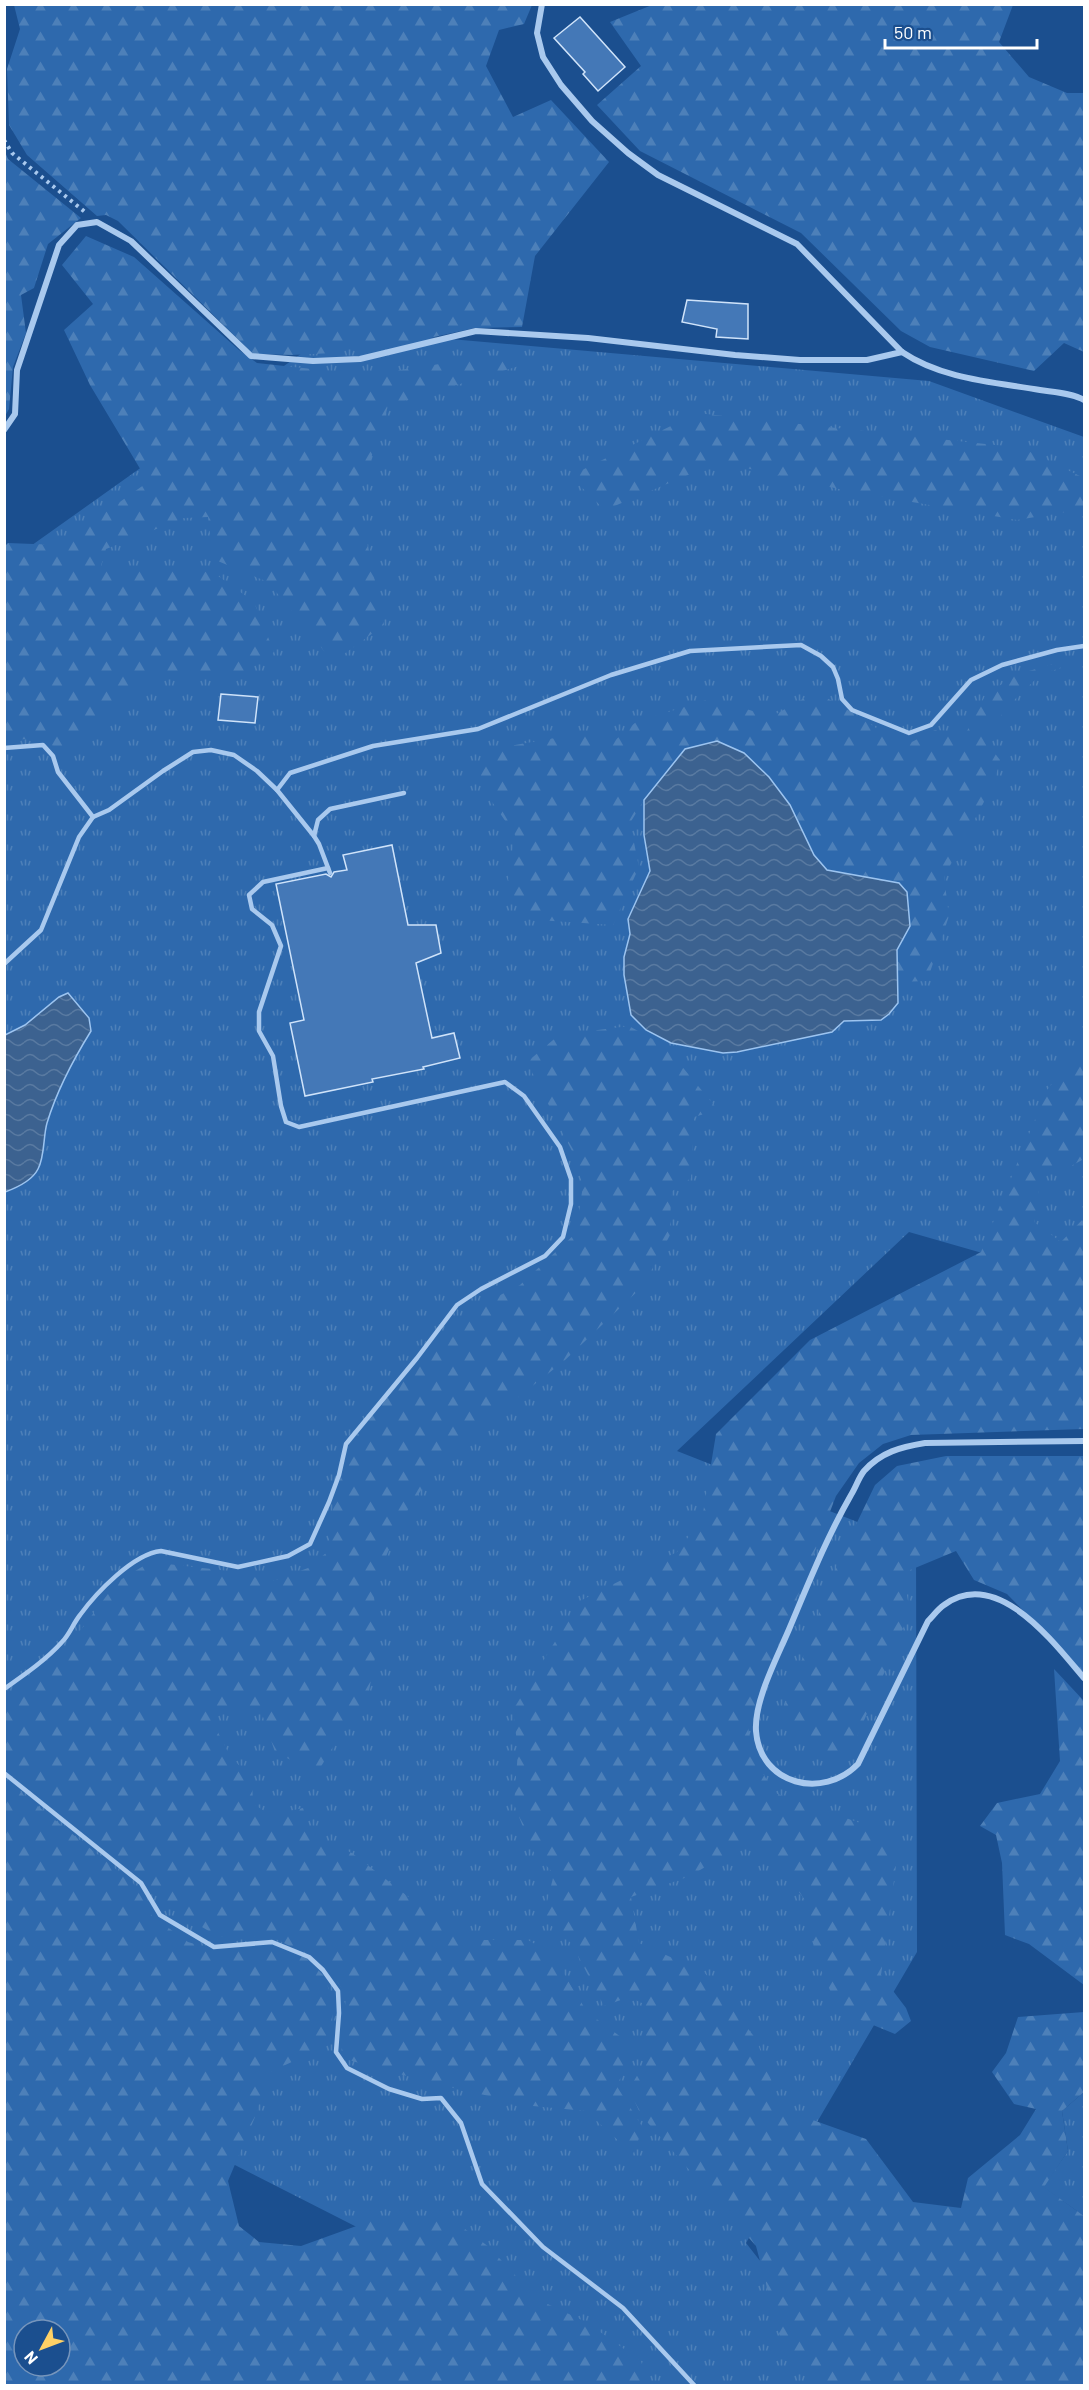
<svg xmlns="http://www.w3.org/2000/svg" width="1089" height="2390" viewBox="0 0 1089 2390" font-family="Barlow,sans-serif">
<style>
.grass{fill:url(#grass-tufts)}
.forest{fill:url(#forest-firs);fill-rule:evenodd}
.water{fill:url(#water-waves);stroke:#9cc4f0;stroke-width:1.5}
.building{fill:#4478b7;stroke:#cfe3fa;stroke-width:1.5}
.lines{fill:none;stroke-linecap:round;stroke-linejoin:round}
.path{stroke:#a9c9ee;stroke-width:4;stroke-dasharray:3 4.5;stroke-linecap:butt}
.lane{stroke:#a9c9ee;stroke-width:4.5}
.street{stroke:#a9c9ee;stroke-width:6}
</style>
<defs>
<pattern id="grass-tufts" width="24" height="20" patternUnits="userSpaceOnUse" patternTransform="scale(1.5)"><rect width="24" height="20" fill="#2e69ad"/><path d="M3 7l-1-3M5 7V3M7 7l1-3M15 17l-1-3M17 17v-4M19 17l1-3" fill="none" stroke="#4d80b9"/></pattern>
<pattern id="forest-firs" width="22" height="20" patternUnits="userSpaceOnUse" patternTransform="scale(1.5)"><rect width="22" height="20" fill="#2e69ad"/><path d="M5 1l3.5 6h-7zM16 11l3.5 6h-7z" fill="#4d80b9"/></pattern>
<pattern id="water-waves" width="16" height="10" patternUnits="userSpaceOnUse" patternTransform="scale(1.5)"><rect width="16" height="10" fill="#3c6290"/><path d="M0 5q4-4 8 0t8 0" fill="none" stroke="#597aa1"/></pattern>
</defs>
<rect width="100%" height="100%" fill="#1b4f8f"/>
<g class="grass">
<path d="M336 329 929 381 1084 437V1282L909 1232 677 1451 916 1545 917 1952 746 2243 857 2385H578L459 2279 176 2135 5 2027 4 565Z"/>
<path d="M1084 2092V2216L1043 2187 1068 2151 1062 2111Z"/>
</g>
<g class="forest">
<path d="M14 5H532L524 24 499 30 486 66 513 117 551 100 609 162 535 256 522 327 475 328 402 344 352 343 333 353 292 355 253 354 118 221 106 215 97 216 27 155 9 125 7 69 20 29Z"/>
<path d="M652 5H1013L999 42 1029 77 1067 93H1084V352L1064 343 1034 371 930 347 901 331 801 233 640 151 597 105 641 66 610 22Z"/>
<path d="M5 152 8 159 81 218 48 244 34 288 21 295 26 333 13 367 9 409 5 416Z"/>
<path d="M86 236 134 257 239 350 257 363 367 375 479 358H521L519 366 388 406 358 498 384 625 333 662 268 582 213 559 208 517 184 518 106 549 100 569 183 568 214 573 254 602 274 652 243 673 182 672 155 676 65 749 28 739 5 740V546L8 543 59 545 148 482 90 385 64 330 93 304 62 265Z"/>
<path d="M697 413 1022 448 1084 478V509L1017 520 848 491 719 462 605 510 570 476Z"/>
<path d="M1053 664 1061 668 1041 674 1012 702 983 738 1000 760 994 783 944 877 949 916 927 981 897 982V950L910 926 907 892 899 883 827 870C810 850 803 827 790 805 778 785 760 769 744 753L644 800 630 823 639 867 613 925 523 919 508 879 515 835 479 783 486 750 589 732 612 743 636 722 713 698 771 717 815 692C847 707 875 728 904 746L935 730 966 733 985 696 1015 675Z"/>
<path d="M629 1026 665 1046 718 1110 694 1117 691 1178 671 1192 670 1235 643 1286 564 1361 446 1454 406 1512 373 1585 378 1641 367 1702 350 1719 317 1773 275 1752 261 1711 206 1709 229 1754 252 1780 253 1804 271 1815 303 1808 311 1835 352 1853 464 1940H528L552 1954 587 2012 625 2040 632 2061 616 2085 643 2128 633 2154 586 2111 533 2106 440 2085 341 2058 346 1994 325 1964 270 1936 219 1937 173 1910 128 1868 5 1768V1702L38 1676 74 1639 117 1582 150 1562 220 1570 273 1581 308 1568 332 1548 327 1532 348 1447 379 1404 477 1307 520 1285 576 1233 583 1185 572 1151 527 1062 559 1035Z"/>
<path d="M1084 1045V1140L1082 1160 1062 1171H1042L1034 1222 1061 1242 1084 1218V1429L911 1435 883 1444 859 1463 836 1496 748 1726 752 1756 775 1793 860 1823 898 1851 881 1975 906 2008 911 2021 895 2034 851 2016 833 1997 818 1963 805 1900 768 1851 747 1842 690 1876 631 1897 639 1943 704 1972 756 2039 782 2109 866 2139 913 2202 961 2208 968 2178 1020 2135 1036 2109 1014 2104 992 2072 1006 2053 1018 2017 1084 2012V2092L1062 2111 1068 2151 1044 2187 1084 2216V2385H816L784 2352 756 2246 641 2115 629 2089 649 2056 644 2026V2004L629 1997 604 2006 572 1944 543 1918 554 1874 532 1850 514 1804 518 1751 513 1710 580 1601 677 1552 702 1519 716 1434 810 1340 981 1252 1047 1090Z"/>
<path d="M946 1456H1084V1673L1007 1594 974 1580 956 1551 903 1573 910 1612 854 1744 835 1762 811 1750 779 1722 838 1562 875 1485 897 1466Z"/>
<path d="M1054 1669 1084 1701V1985L1029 1944 1005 1935 1002 1863 996 1835 980 1826 997 1803 1040 1794 1060 1761Z"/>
<path d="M4 1779 133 1883 152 1916 188 1942 224 1953 270 1944 303 1955 324 1976 335 2006 324 2047 268 2073 255 2117 228 2181 239 2226 259 2242 301 2246 373 2220 430 2217 457 2223 489 2247 537 2299 586 2322 641 2361 648 2385H5ZM24 2330H60V2366H24Z"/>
</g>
<g class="water">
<path d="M717 741 744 753 769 777 790 805 814 855 827 870 899 883 907 892 910 926 897 950 898 1003 889 1014 881 1020 844 1021 832 1032 737 1052 723 1053 671 1043 646 1030 631 1015 624 975V957L630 934 628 919 650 871 644 835V800L685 749Z"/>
<path d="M68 993 89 1018 91 1031C73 1060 57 1090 47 1123 43 1137 45 1156 38 1169 32 1181 16 1188 5 1192V1035L25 1025 59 997Z"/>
</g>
<g class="building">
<path d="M580 17 625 67 598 91 583 74 585 72 554 38Z"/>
<path d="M687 300 748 304V339L716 337 717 329 682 322Z"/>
<path d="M221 694 258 697 255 723 218 720Z"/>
<path d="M392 845 408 925H436L441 953 416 963 432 1038 454 1033 460 1058 423 1067 424 1069 372 1079 373 1082 305 1096 290 1023 304 1020 276 884 326 874 331 877 334 872 347 870 343 855Z"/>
</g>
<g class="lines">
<path class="path" d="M4 140 12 153 85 212"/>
<g class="lane">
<path d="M4 748 43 745 53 756 58 772 93 817"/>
<path d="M277 790 290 773 373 746 478 729 611 675 690 651 801 645 821 656 833 667 838 679 842 699 852 710 909 733 931 725 971 680 1002 665 1057 650 1084 646"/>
<path d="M314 836 318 820 330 809 404 793"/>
<path d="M4 964 41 930 79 837 93 817 109 810 163 771 193 752 211 750 234 755 257 771 277 790 314 836 319 844 330 873"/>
<path d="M4 1689C24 1675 46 1660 62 1642 69 1635 73 1624 80 1615 96 1593 133 1554 161 1551L238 1567 288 1556 310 1544 329 1502 339 1475 346 1444 417 1358 457 1305 481 1289 545 1256 563 1237 571 1204V1179L560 1147 524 1096 505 1082 299 1127 286 1122 281 1106 273 1056 259 1031V1012L281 946 272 925 252 909 249 895 263 882 328 868"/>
<path d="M4 1773 141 1883 160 1915 214 1947 272 1942 309 1957 323 1970 338 1991 339 2013 336 2052 347 2068 389 2089 422 2099 441 2098 461 2123 482 2184 543 2247 623 2308 695 2386"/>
</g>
<g class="street">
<path d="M542 4 537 33 543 57 561 85 592 121 628 153 658 175 797 244 902 352C942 379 993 382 1040 390 1053 392 1073 393 1084 400"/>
<path d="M4 430 15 414 17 370 59 245 77 225 97 222 131 241 251 356 313 361 360 359 476 331 588 338 735 355 800 360H867L902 352"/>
<path d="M1084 1441 925 1443C901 1447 881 1452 864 1471 859 1477 856 1487 851 1495 827 1537 809 1582 790 1627 778 1656 754 1700 756 1731 760 1785 823 1800 858 1764L928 1621C933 1616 938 1609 944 1605 997 1566 1054 1643 1084 1678"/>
</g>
</g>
<rect width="1089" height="2390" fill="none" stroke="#ffffff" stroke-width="12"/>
<g transform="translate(42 2348) rotate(229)"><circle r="28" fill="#1b4f8f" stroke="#7695bc" stroke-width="1.5"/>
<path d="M0-4.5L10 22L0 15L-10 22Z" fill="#ffd166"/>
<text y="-9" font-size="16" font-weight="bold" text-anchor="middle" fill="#ffffff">N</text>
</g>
<path d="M885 39v9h152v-9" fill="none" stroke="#ffffff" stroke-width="3"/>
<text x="894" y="39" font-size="18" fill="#ffffff" stroke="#1b4f8f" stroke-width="4.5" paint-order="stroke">50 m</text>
</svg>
